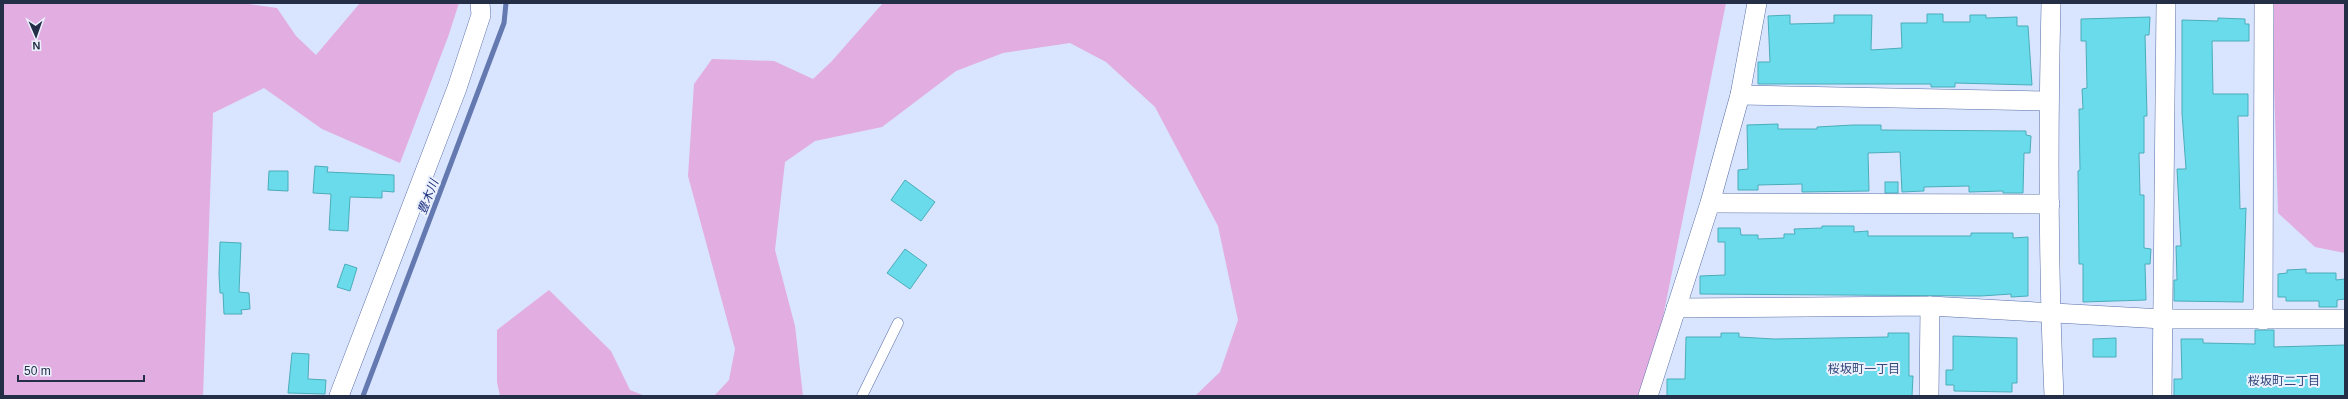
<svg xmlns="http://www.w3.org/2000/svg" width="2348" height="399" viewBox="0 0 2348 399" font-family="Helvetica,'Noto Sans JP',sans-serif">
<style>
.green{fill:#e2ade1}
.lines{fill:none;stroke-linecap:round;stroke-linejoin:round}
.stream{stroke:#6379af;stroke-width:5}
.building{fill:#6adbeb;stroke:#4badba}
.lane-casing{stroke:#596fa8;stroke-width:11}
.street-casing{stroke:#596fa8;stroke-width:20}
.lane{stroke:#fff;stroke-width:10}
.street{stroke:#fff;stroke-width:19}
.labels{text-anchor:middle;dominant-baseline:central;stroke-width:4;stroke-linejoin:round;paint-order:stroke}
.water-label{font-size:12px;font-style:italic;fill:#1c317f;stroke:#ecf1fe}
.neighbourhood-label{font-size:12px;fill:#34477c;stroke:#ecf1fe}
</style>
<rect width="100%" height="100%" fill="#d9e4fe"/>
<g class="green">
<path d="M3 3H241L277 8 296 36 316 55 360 3H459L448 37 400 163 322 129 264 88 213 113 203 396H3Z"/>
<path d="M883 3H1726L1659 337 1639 396H1195L1220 372 1238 320 1218 226 1155 107 1106 62 1070 43 1003 53 956 71 882 127 815 141 785 162 775 250 795 326 803 396H714L729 380 735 349 688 176 694 84 712 59 774 61 813 79 831 62Z"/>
<path d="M2273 3H2345V253L2315 247 2278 213 2273 52Z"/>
<path d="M549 290 611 351 630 390 645 396H500L497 382V330Z"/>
</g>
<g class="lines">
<path class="stream" d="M363 396 504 23 506 3"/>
</g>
<g class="building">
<path d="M1927 14H1943V22H1970V15H1986V18L2017 17V26H2028L2032 85 1955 83V87H1931V84H1758V62H1770L1768 16 1790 15V24L1834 23V15H1872L1871 50 1902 48 1901 23H1927Z"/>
<path d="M2150 17 2149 35H2145L2147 116H2144V153H2139L2140 195H2144V248L2151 249 2150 264H2145L2146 300 2083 302V264H2079L2078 171 2080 170 2079 109H2083L2082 89 2087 88 2086 41H2081V19Z"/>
<path d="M2218 18 2245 19V24H2249V41H2212L2213 94H2248V116H2238L2240 209 2246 208 2243 302 2174 301V280H2177L2176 246H2181L2177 169H2186L2182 113V20L2218 21Z"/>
<path d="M1778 124V129H1817V127L1853 125H1881V130L2026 131V135L2031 136 2030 153H2024L2023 193H2003V191L1969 192V186L1924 187V191L1902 192 1900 152 1868 153 1869 191 1802 192V184L1758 185V190H1738V170L1748 169 1747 125Z"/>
<path d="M315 166 328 167 327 172 394 175V192L382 191V198L350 197 348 231 329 230 331 194 313 193Z"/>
<path d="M269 171H288V191L268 190Z"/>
<path d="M905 180 935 202 921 221 891 200Z"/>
<rect x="1885" y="182" width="13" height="11"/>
<path d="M1822 226H1854V232L1868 231V236H1971V233H2013V238L2028 237V296L2011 297V294L1981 296 1700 294V276L1725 275V242H1718V228H1740L1741 235H1758V239L1784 238V234H1795L1794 229 1822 228Z"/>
<path d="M220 242 241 243 239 292 249 293 250 309 241 310 242 314H224L223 293H220L219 274Z"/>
<path d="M905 249 927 265 910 289 887 273Z"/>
<path d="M345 264 357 268 350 291 337 287Z"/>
<path d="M2306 269V273H2336V280L2345 279V299L2337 300V307H2319V301H2286V297H2278V274L2287 273V270Z"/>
<path d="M2255 330H2274V347L2345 345V396H2174V379H2182L2181 339H2203V343L2255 344Z"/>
<path d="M1721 333H1739V337L1774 339 1888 337V333H1909V376H1913L1912 396H1667V379H1685L1686 337H1721Z"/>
<path d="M1953 336 2017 338V383H2012V392L1954 391V385H1946V370H1953Z"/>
<path d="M2116 338V357H2093V339Z"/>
<path d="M292 353 309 354 308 379 326 380 325 394 288 393Z"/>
</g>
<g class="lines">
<defs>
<path id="lane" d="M862 396 898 323"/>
<g id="street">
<path d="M2051 3C2048 134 2048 265 2054 396"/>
<path d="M1740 95 2049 101"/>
<path d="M1710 203 2050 204"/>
<path d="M1676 308 1930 306 2163 319H2345"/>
<path d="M2263 320 2264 3"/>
<path d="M339 396 457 88 481 15 480 3"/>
<path d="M1648 396 1710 203 1740 95 1757 3"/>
<path d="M1929 396 1930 306"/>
<path d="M2162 396 2166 3"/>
</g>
</defs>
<use href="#lane" class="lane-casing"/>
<use href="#street" class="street-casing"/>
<use href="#lane" class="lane"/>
<use href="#street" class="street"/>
</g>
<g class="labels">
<g class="water-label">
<text transform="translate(428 197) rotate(-69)">豊木川</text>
</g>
<g class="neighbourhood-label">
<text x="1864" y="369">桜坂町一丁目</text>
<text x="2284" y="381">桜坂町二丁目</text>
</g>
</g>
<rect width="2348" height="399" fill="none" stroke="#242e46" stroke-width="8"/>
<g transform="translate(36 36) rotate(178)" stroke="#ecf1fe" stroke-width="3" paint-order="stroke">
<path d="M0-3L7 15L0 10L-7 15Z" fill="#242e46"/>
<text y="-6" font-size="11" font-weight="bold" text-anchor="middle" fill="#242e46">N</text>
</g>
<path d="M18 375v6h126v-6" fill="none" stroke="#242e46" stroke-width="2"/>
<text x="24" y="375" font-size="12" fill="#242e46" stroke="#ecf1fe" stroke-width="3" paint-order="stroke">50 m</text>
</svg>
